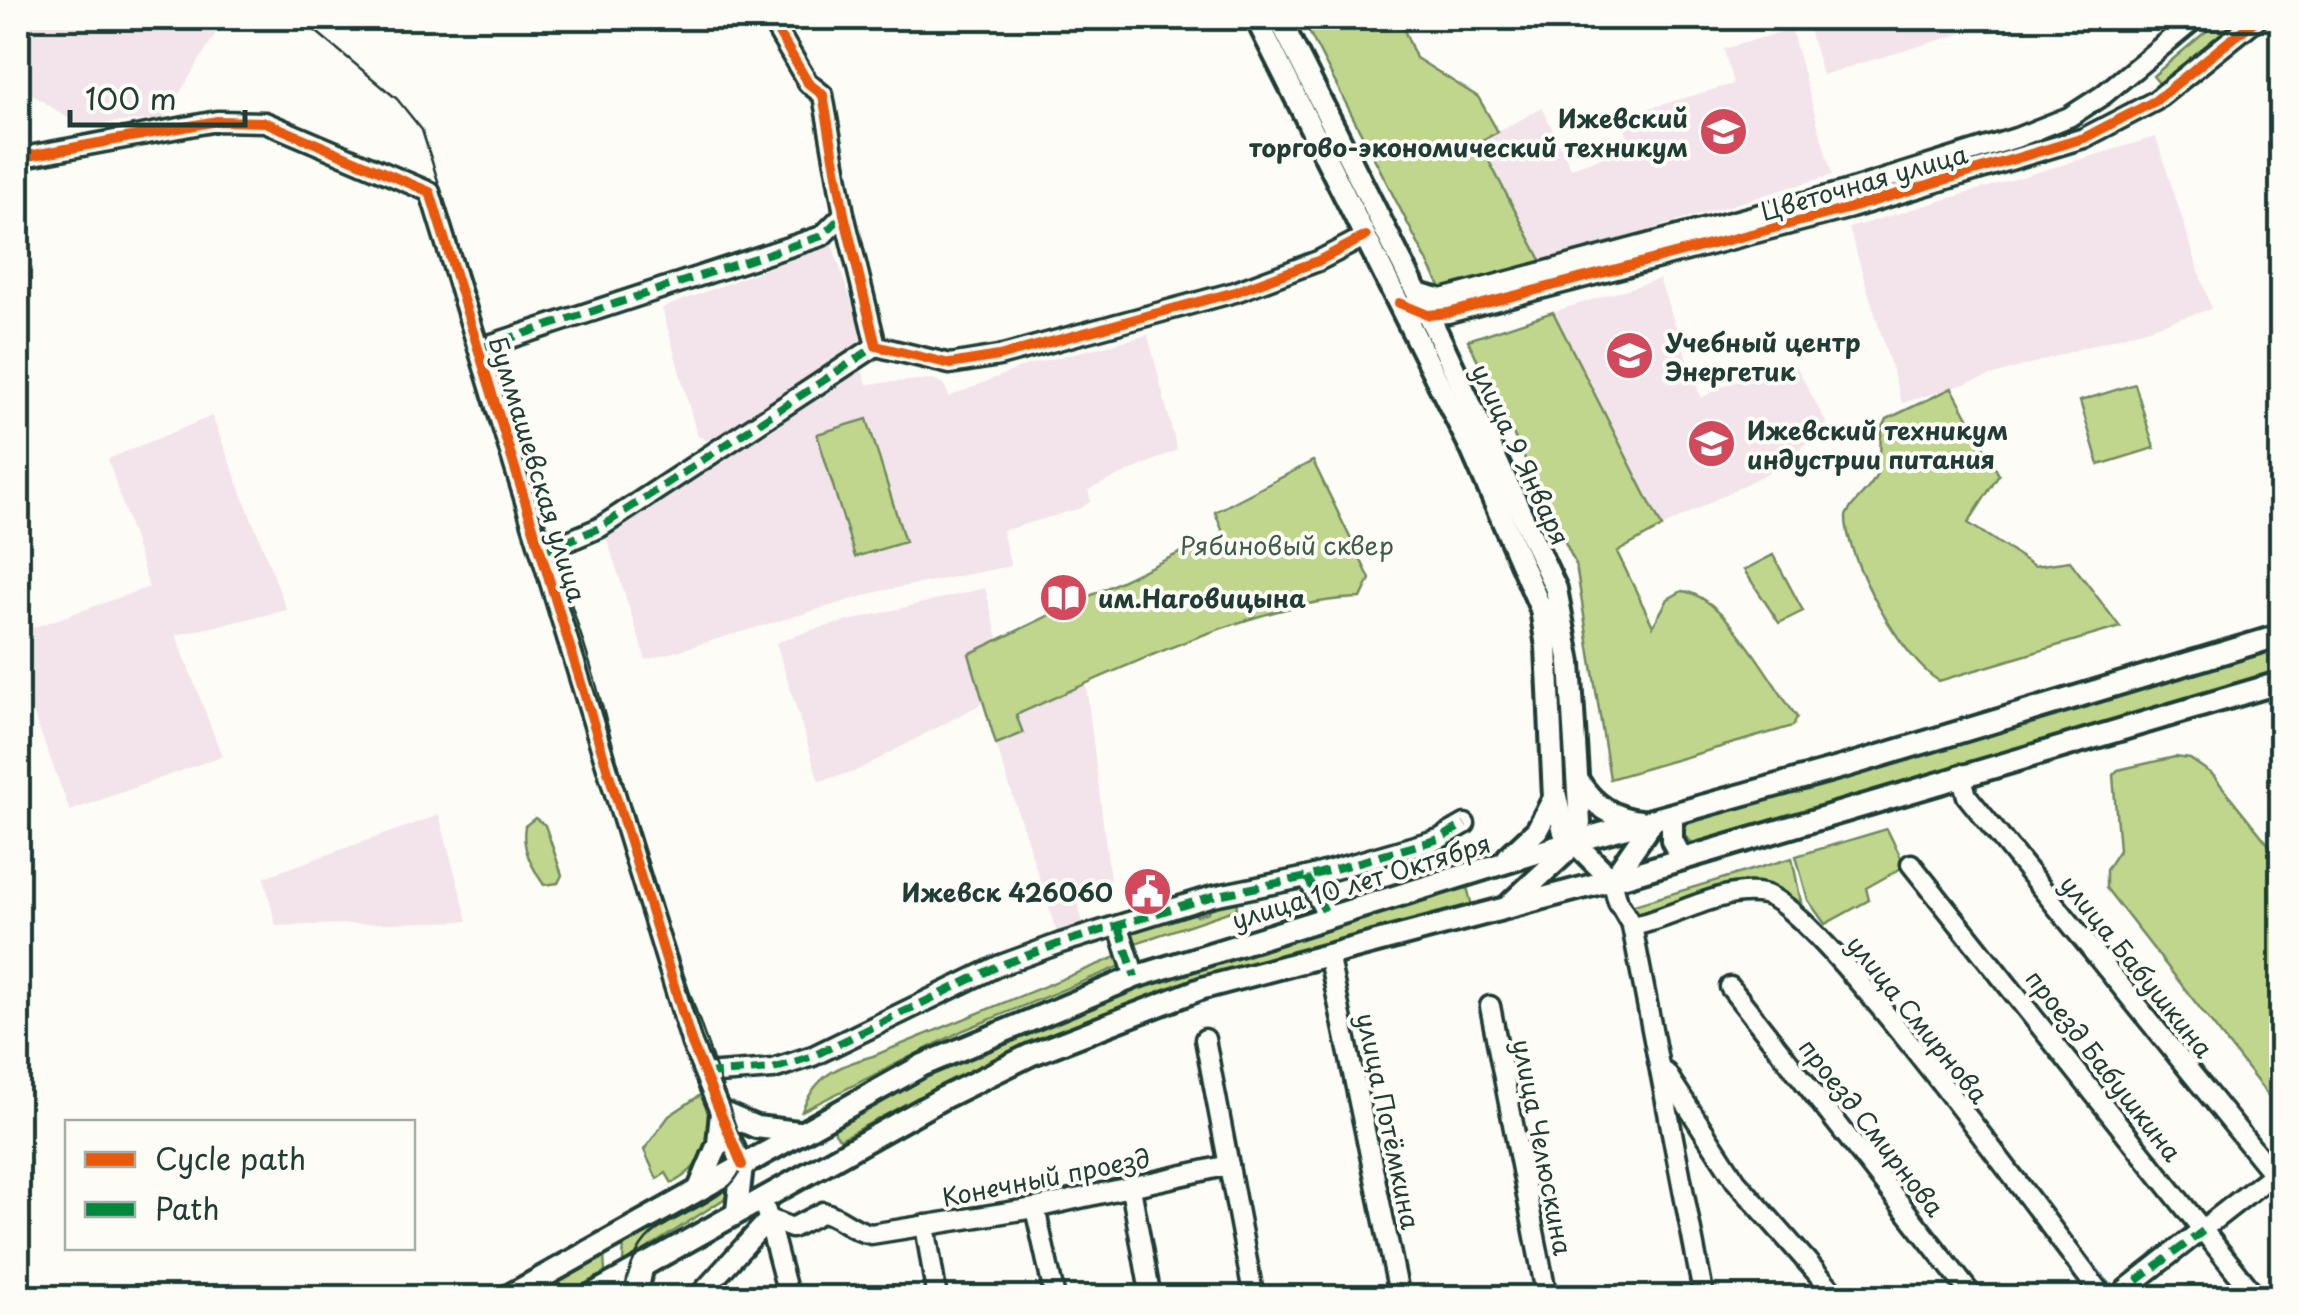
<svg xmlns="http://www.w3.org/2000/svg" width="2299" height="1315" viewBox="0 0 2299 1315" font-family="'Playpen Sans',sans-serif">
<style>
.built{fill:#f2e4ea}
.green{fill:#c0d68c;stroke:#708a60;stroke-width:2.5}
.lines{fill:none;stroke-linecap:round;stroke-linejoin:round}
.stream{stroke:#6291a4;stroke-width:4}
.minor-casing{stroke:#1f3d34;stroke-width:25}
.major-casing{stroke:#1f3d34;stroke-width:28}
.minor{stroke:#fdfcf7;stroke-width:18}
.major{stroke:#fdfcf7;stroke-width:20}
.tram{stroke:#1f3d34;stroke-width:2.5}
.quiet{stroke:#00873e;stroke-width:8;stroke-dasharray:15 8;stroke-linecap:butt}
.cycleway-casing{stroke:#fdfcf7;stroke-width:16}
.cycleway{stroke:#e8590c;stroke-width:10}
.labels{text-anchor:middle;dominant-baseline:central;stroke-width:8;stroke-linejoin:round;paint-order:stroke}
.poi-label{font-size:25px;font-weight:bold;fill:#1f3d34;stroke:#fdfcf7;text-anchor:start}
.street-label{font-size:25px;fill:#1f3d34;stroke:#fdfcf7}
.park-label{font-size:25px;fill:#3f5c46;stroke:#fdfcf7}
</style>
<rect width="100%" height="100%" fill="#fdfcf7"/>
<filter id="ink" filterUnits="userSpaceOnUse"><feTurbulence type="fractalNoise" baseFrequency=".01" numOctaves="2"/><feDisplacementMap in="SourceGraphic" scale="20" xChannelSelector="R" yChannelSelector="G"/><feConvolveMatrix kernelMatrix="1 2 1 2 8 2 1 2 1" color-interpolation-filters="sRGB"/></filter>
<g filter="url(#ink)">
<g class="built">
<path d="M18 18H225L164 119 78 125 23 88 18 95Z"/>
<path d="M1806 18H2011V19L1822 75Z"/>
<path d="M1791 29 1832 175 1542 262 1479 142 1542 108 1571 168 1630 148 1622 116 1733 84 1724 49Z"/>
<path d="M2156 137 2211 309 1902 403 1849 228Z"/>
<path d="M832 244 865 343 853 349 854 355 725 440 711 443 697 435 662 308Z"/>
<path d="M1659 279 1701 398 1725 385 1795 364 1830 430 1802 446 1797 458 1662 527 1553 312Z"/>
<path d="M1148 335 1177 450 1088 490 1091 501 1081 508 1002 531 1011 566 881 591 646 660 604 530 860 365 867 384 933 379 944 384 949 397 1027 365Z"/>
<path d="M212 416 287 610 176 635 222 756 70 811 18 673V633L149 587 108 459Z"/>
<path d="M985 588 999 642 970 654 983 703 854 772 819 781 776 643 812 630Z"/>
<path d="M1086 685 1111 887 1077 896 1083 926 1057 933 996 744 1019 735 1015 715Z"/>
<path d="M439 815 468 921 276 926 264 877Z"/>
</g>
<g class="green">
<path d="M1302 18H1399L1416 58 1478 97 1498 132 1479 142 1542 262 1443 292Z"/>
<path d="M2222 18H2246L2163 88 2153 76Z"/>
<path d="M1553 312 1662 527 1617 552 1653 626 1668 599 1682 591C1727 596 1770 683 1797 717L1793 726 1610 779 1576 565 1468 340Z"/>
<path d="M2135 384 2154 448 2099 465 2080 401Z"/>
<path d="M1952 388 1999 475 1968 523 2034 566 2070 561 2120 627 1939 681C1903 660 1845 558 1846 516 1853 500 1870 491 1876 476 1885 456 1875 439 1887 419Z"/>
<path d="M867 419 905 542 855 557 817 434Z"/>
<path d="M1313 461 1370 579 1361 598C1262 599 1110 673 1016 715L1023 733 996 744 969 654 1196 545 1200 551 1225 537 1215 512Z"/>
<path d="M1773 555 1803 611 1779 623 1744 570Z"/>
<path d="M2281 647V670L1693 843 1683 835 1687 824Z"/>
<path d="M2175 757 2190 759 2212 774 2281 860V1112L2106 888V870L2119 850 2113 775 2118 770Z"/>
<path d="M535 818 545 825 562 875 558 883 544 885C532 867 521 848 525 826Z"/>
<path d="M1887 829 1905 866 1866 888 1869 900 1825 924 1808 900 1796 856Z"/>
<path d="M1792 858 1801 902 1764 888 1641 921 1627 907Z"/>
<path d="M1467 887 1472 906 1191 983 942 1085 840 1139 835 1133 834 1126C903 1087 972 1049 1045 1018 1178 961 1327 926 1467 887Z"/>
<path d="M1236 900 1237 909 1130 945 1125 929 1194 910 1196 916 1208 912V906Z"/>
<path d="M1121 955V966L964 1030 802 1111C816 1075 837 1066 873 1056Z"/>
<path d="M705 1092C718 1127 708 1165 672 1183L666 1173 657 1179 644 1150 669 1116Z"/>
<path d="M723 1188 728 1195 724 1199 623 1264 624 1241Z"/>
<path d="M604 1253 605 1273 563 1297 525 1298Z"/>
</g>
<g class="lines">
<path class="stream" d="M2055 1218 2115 1292"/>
<defs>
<g id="minor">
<path d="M770 18 808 83 823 95 844 214 876 346 950 364 999 356 1235 292 1318 261 1366 236"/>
<path d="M18 158 217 121 265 122 430 192 692 1044 742 1165"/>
<path d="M1417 292 1442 299 1846 191 2016 138 2069 117 2103 95 2196 18"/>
<path d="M1417 310 1428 315 1448 313 1851 208 2084 138 2155 101 2258 18"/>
<path d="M480 348 822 236 844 214"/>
<path d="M542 552 599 528 876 346"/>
<path d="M1961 774 1967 796 2282 1185"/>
<path d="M1911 864 2257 1298"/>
<path d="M1307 877 1328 917"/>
<path d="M1612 880 1618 902 1632 926 1704 1298"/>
<path d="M1632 926C1673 919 1721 886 1763 894 1817 903 2056 1236 2104 1298"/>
<path d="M1119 927 1135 977"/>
<path d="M1328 954 1400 1298"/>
<path d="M1730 987 1974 1298"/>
<path d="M1490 1006 1547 1298"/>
<path d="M1205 1039 1254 1298"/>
<path d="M1666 1073 1736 1181 1839 1298"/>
<path d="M705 1074 773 1069 813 1056 998 966 1061 943 1213 896 1307 877 1439 839 1465 824"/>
<path d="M1131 1188 1151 1298"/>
<path d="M1035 1208 1055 1298"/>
<path d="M766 1211 789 1298"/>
<path d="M769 1219 792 1228 823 1212C842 1217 852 1231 871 1234L1035 1208 1229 1165"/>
<path d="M925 1225 937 1298"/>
<path d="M637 1298 644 1264"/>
<path d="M697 1298 769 1219"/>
<path d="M2122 1298 2126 1289 2273 1174"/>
</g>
<g id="major">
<path d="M1256 18 1472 450 1541 609 1547 647 1554 798 1537 830 1508 857"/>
<path d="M1279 18 1441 341 1556 589 1570 663 1580 823 1565 853 1511 903"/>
<path d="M1579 782C1593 805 1613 818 1640 821"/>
<path d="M1555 792 1564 832 1612 880"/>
<path d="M1672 816V840L1682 859"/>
<path d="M1612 880 1652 822"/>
<path d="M699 1189 718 1144 721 1112 756 1127 798 1132"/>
<path d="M737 1211 742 1165"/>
<path d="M505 1298 923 1065 1135 977 1572 842 1846 766 2282 635"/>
<path d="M586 1298 941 1099 1030 1055 1203 988 1612 880 2282 682"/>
</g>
</defs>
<use href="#minor" class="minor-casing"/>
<use href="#major" class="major-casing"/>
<use href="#minor" class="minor"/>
<use href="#major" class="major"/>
<path class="tram" d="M300 18 397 99 422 130 595 680 645 862 743 1148C751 1196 679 1210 652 1234 635 1249 626 1275 624 1298"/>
<g class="quiet">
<path d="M480 348 822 236 844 214"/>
<path d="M542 552 599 528 876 346"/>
<path d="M1307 877 1328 917"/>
<path d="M1119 927 1135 977"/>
<path d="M705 1074 773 1069 813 1056 998 966 1061 943 1213 896 1307 877 1439 839 1465 824"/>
<path d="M2122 1298 2126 1289 2203 1231"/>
</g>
<defs>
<g id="cycleway">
<path d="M770 18 808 83 823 95 844 214 876 346 950 364 999 356 1235 292 1318 261 1366 236"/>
<path d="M18 158 217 121 265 122 430 192 692 1044 742 1165"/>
<path d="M1399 303 1428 315 1448 313 1851 208 2084 138 2155 101 2258 18"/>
</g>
</defs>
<use href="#cycleway" class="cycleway-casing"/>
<use href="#cycleway" class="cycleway"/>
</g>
</g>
<defs>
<symbol id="university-disc" viewBox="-11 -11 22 22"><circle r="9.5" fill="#d1495b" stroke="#fdfcf7"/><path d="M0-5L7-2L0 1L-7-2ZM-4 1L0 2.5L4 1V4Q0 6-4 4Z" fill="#fff"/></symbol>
<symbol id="library-disc" viewBox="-11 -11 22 22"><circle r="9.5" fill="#d1495b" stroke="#fdfcf7"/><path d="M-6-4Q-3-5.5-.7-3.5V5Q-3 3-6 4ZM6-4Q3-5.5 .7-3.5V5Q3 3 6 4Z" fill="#fff"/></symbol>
<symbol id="civic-disc" viewBox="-11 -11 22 22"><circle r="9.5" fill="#d1495b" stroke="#fdfcf7"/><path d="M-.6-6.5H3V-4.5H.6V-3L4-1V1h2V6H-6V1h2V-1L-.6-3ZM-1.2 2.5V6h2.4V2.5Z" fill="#fff"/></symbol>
</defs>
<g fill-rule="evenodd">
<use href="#university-disc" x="1696" y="104" width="55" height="55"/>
<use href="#university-disc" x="1602" y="328" width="55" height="55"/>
<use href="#university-disc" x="1684" y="416" width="55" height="55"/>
<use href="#library-disc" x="1036" y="570" width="55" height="55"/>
<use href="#civic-disc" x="1120" y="864" width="55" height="55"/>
</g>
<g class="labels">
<g class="poi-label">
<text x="1688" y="118" text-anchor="end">Ижевский<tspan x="1688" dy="29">торгово-экономический техникум</tspan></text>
<text x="1665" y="342">Учебный центр<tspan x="1665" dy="29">Энергетик</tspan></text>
<text x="1747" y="430">Ижевский техникум<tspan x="1747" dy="29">индустрии питания</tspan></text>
<text x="1098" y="598">им.Наговицына</text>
<text x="1113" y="892" text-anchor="end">Ижевск 426060</text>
</g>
<g class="street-label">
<text transform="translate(1864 182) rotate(-16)">Цветочная улица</text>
<text transform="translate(1521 454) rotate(65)">улица 9 Января</text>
<text transform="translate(538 469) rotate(73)">Буммашевская улица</text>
<text transform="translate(1361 881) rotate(-17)">улица 10 лет Октября</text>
<text transform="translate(2137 966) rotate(51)">улица Бабушкина</text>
<text transform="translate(1918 1019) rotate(51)">улица Смирнова</text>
<text transform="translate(2104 1065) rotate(52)">проезд Бабушкина</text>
<text transform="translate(1389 1121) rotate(78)">улица Потёмкина</text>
<text transform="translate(1872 1127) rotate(52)">проезд Смирнова</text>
<text transform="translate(1543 1147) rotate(79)">улица Челюскина</text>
<text transform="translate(1046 1177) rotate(-11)">Конечный проезд</text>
</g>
<g class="park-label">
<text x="1287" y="545">Рябиновый сквер</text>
</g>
</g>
<rect width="2299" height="1315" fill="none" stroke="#fdfcf7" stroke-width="60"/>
<rect x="30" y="30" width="2239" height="1255" fill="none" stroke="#1f3d34" stroke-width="4" filter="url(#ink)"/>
<rect x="65" y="1120" width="350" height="130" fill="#fdfcf7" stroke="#a4b0a9" stroke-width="2.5"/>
<rect x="85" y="1152" width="50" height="15" fill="#e8590c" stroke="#a4b0a9" stroke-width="2.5"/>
<text x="155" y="1170" font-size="30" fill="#1f3d34">Cycle path</text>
<rect x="85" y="1202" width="50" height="15" fill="#00873e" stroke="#a4b0a9" stroke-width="2.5"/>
<text x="155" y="1220" font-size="30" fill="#1f3d34">Path</text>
<path d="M70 110v15h175v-15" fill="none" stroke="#1f3d34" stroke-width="5"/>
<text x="85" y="110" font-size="30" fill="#1f3d34" stroke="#fdfcf7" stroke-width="8" paint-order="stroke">100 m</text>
</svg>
